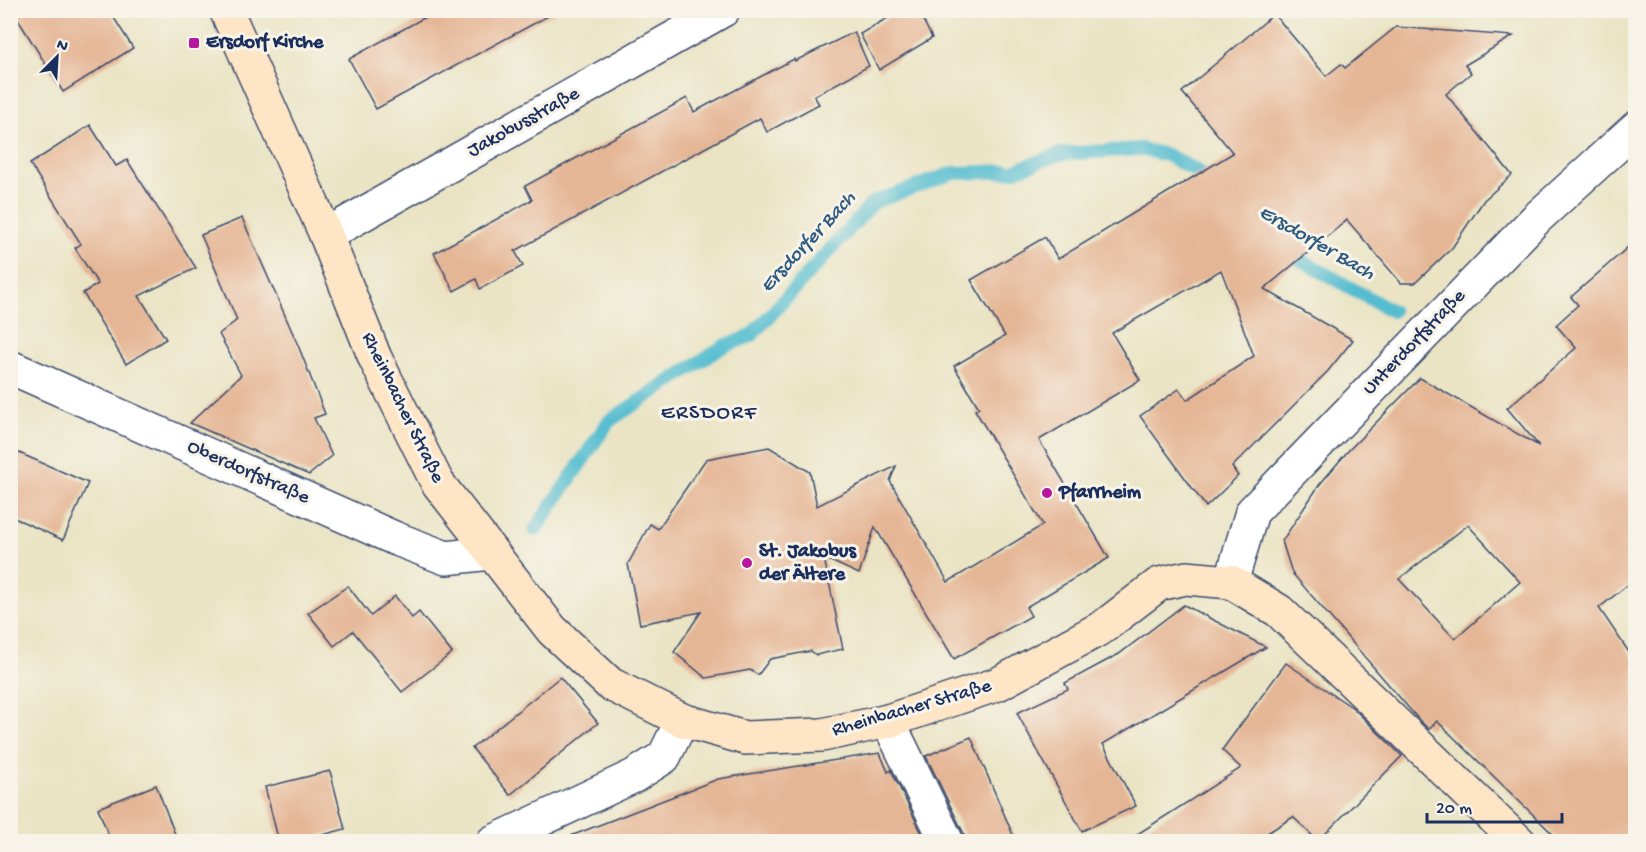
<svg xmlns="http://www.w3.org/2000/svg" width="1646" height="852" viewBox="0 0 1646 852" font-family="'Gochi Hand',sans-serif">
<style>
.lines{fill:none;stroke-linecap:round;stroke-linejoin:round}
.stream{stroke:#54bdd0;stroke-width:14}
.building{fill:#e5b695;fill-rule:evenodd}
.minor-casing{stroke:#3a4a6d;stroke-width:36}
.secondary-casing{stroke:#3a4a6d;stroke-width:36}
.minor{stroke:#fff;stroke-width:33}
.secondary{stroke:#fde5c5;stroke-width:33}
.poi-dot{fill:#b5179e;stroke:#f7f3e8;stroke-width:2}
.labels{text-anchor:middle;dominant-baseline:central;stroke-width:6;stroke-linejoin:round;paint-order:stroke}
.poi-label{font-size:20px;font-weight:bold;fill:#1b2f5e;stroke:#f7f3e8;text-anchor:start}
.street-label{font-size:20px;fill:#1b2f5e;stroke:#f7f3e8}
.water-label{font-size:21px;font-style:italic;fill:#2c5a80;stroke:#f7f3e8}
.quarter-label{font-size:22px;letter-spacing:1.5px;fill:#1b2f5e;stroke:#f7f3e8}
</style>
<rect width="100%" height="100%" fill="#f7f3e8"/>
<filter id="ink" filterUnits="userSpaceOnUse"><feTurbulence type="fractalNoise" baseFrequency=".0167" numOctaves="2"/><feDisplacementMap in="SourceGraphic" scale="12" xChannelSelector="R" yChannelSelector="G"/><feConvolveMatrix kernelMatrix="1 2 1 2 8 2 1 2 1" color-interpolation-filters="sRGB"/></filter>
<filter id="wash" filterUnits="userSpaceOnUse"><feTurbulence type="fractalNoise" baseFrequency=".008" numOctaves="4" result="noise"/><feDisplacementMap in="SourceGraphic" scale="24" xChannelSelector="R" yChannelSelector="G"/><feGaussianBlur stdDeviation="1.35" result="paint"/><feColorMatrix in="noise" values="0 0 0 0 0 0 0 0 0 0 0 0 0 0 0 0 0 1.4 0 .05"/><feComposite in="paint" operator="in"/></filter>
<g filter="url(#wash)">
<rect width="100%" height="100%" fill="#eae4c5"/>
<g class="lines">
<g class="stream">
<path d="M1283 250 1392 311"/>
<path d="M535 530 609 421 724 346 751 336 874 202 953 173 1013 171 1060 154 1141 149 1167 155 1200 173 1206 188"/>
</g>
</g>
<g id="blocks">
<g class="building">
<path d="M12 10H109L133 48 63 92Z"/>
<path d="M438 10H559L376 109 349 59Z"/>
<path d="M901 10H918L932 38 879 70 860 34Z"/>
<path d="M1274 14 1326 76 1341 64 1345 68 1396 27 1513 36 1465 65 1471 73 1446 94 1512 175 1484 200 1452 248 1415 283H1401L1347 220 1264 289 1353 340 1328 371 1232 467 1238 476 1206 507 1140 416 1179 389 1187 400 1254 356 1221 270 1112 333 1140 380 1039 440 1109 558 1026 607 1031 616 954 659 875 527 859 574 824 558 843 649 816 655 811 651 770 659 758 675 750 670 706 678 674 652 701 612 640 624 628 564 650 524 658 529 706 459 769 447 810 472 817 506 896 466 890 481 948 582 1043 525 975 410 979 408 954 366 1005 336 971 280 1045 237 1058 259 1233 153 1182 92Z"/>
<path d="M854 32 869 66 814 96 819 104 767 132 760 118 515 251 523 266 480 289 476 279 454 291 434 253 532 200 525 186 687 98 694 112 794 59 795 61Z"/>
<path d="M90 125 116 166 127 160 196 268 139 296 166 339 126 364 83 293 98 284 75 248 81 244 30 164Z"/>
<path d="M242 218 298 345 325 414 314 418 332 456 309 475 190 423 241 375 219 334 237 320 201 235Z"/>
<path d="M1635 241V579L1599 608 1635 661V842H1561L1437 721 1429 729 1420 721 1292 573 1282 541 1320 484 1348 451 1420 378 1539 446 1507 408 1576 348 1556 325 1578 305 1571 297ZM1468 525 1520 582 1455 639 1399 579Z"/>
<path d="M10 449 88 483 63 540 10 516Z"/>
<path d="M348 586 371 616 395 596 412 618 419 612 452 653 402 692 353 631 334 646 308 613Z"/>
<path d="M1184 605 1266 647 1103 744 1136 806 1082 831 1017 713 1068 689 1065 683 1119 654Z"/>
<path d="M1286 663 1353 708 1402 756 1318 841 1293 817 1253 842H1125L1241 768 1222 750Z"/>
<path d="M560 677 598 723 510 795 472 748Z"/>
<path d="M971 737 1016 842H965L964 834 926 756Z"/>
<path d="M880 753 888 772 891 770 926 842H564L563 839 718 779Z"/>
<path d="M330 771 345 829 296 842H279L265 787Z"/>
<path d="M156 785 178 842H111L98 808Z"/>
</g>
</g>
</g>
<g filter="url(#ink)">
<use href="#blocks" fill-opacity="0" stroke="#3a4a6d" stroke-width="1.5"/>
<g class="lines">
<defs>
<g id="minor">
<path d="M326 235 723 10"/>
<path d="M10 367 394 538 446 558 490 553"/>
<path d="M1231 582 1252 512 1537 218 1636 128"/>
<path d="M888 721 947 842"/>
<path d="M493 842 634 776 664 757 682 720"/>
</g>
<path id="secondary" d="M226 10 326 235 375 358 437 482 552 630 610 684 682 720 745 738 822 735 888 721 998 684 1103 627 1159 584 1186 578 1231 582 1279 611 1519 842"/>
</defs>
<use href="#minor" class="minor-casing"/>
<use href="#secondary" class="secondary-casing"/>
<use href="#minor" class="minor"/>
<use href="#secondary" class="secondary"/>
</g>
</g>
<g class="poi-dot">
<rect x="188" y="37" width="12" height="12" rx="3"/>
<circle cx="1047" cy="493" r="6"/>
<circle cx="747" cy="563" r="6"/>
</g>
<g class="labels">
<g class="poi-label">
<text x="206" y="43">Ersdorf Kirche</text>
<text x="1059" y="493">Pfarrheim</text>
<text x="759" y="552">St. Jakobus<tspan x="759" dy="23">der Ältere</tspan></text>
</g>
<g class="street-label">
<text transform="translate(524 123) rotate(-29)">Jakobusstraße</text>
<text transform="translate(1415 343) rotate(-46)">Unterdorfstraße</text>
<text transform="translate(402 408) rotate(64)">Rheinbacher Straße</text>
<text transform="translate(248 473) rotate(24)">Oberdorfstraße</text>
<text transform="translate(912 709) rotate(-16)">Rheinbacher Straße</text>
</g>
<g class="water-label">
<text transform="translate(809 243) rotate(-47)">Ersdorfer Bach</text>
<text transform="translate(1316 244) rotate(30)">Ersdorfer Bach</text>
</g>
<g class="quarter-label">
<text x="709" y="414">ERSDORF</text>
</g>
</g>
<rect width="1646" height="852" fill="none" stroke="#f7f3e8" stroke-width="36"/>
<g transform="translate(57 57) rotate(24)" stroke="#f7f3e8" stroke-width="4.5" paint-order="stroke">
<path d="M0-4.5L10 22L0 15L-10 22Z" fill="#1b2f5e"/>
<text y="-9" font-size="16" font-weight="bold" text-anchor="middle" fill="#1b2f5e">N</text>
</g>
<path d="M1427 813v9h135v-9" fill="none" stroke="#1b2f5e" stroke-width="3"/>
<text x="1436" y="813" font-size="18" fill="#1b2f5e" stroke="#f7f3e8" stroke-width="4.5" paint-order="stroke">20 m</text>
</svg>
